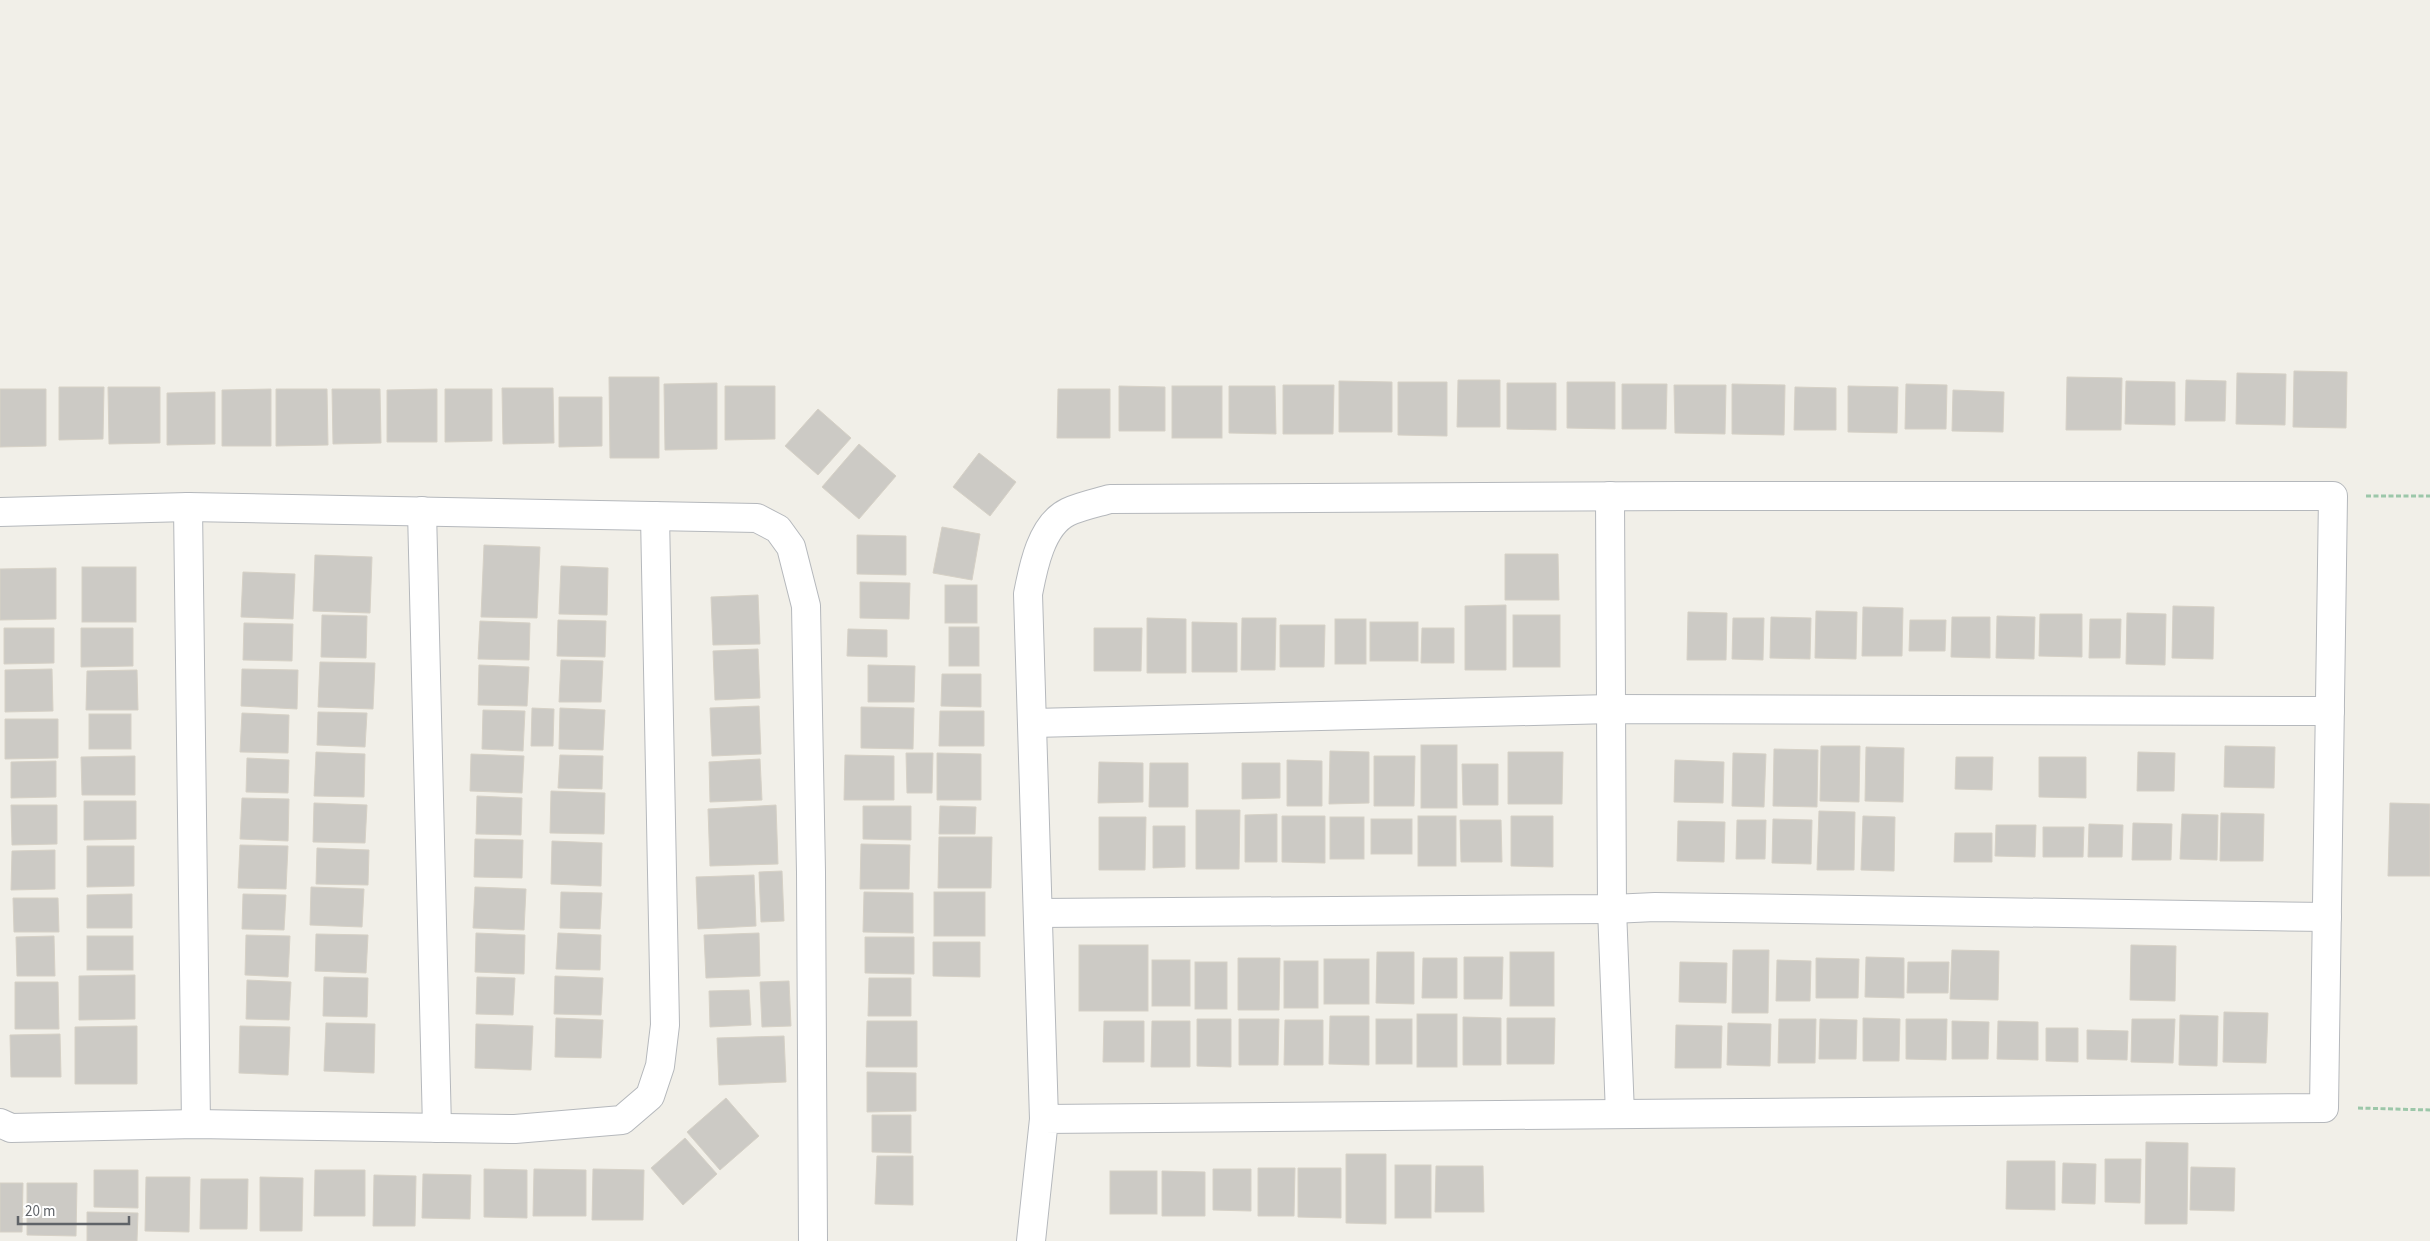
<svg xmlns="http://www.w3.org/2000/svg" width="2430" height="1241" viewBox="0 0 2430 1241" font-family="'Source Sans 3',sans-serif">
<style>
.building{fill:#cccac5;stroke:#d6d1c6}
.lines{fill:none;stroke-linecap:round;stroke-linejoin:round}
.street-casing{stroke:#b5b8bc;stroke-width:30}
.path{stroke:#9cc7a9;stroke-width:3;stroke-dasharray:5 2.5;stroke-linecap:butt}
.street{stroke:#fff;stroke-width:28}
</style>
<rect width="100%" height="100%" fill="#f1efe8"/>
<g class="building">
<path d="M2294 371 2347 372 2346 428 2293 427Z"/>
<path d="M2237 373 2286 374 2285 425 2236 424Z"/>
<path d="M609 377H659V458H610Z"/>
<path d="M2067 377 2122 378 2121 430H2066Z"/>
<path d="M1458 380H1500V427H1457Z"/>
<path d="M2186 380 2226 381 2225 421H2185Z"/>
<path d="M1339 381 1392 382V432H1339Z"/>
<path d="M2126 381 2175 382V425L2125 424Z"/>
<path d="M1398 382H1447V436L1398 435Z"/>
<path d="M1567 382H1615V429L1567 428Z"/>
<path d="M717 383V449L665 450 664 384Z"/>
<path d="M1507 383H1556V430L1507 429Z"/>
<path d="M1622 384H1667L1666 429H1622Z"/>
<path d="M1732 384 1785 385 1784 435 1732 434Z"/>
<path d="M1906 384 1947 385 1946 429H1905Z"/>
<path d="M1283 385H1334L1333 434H1283Z"/>
<path d="M1674 385H1726L1725 434 1675 433Z"/>
<path d="M725 386H775V439L725 440Z"/>
<path d="M1119 386 1165 387V431H1119Z"/>
<rect x="1172" y="386" width="50" height="52"/>
<path d="M1229 386H1275L1276 434 1229 433Z"/>
<path d="M1848 386 1898 387 1897 433 1848 432Z"/>
<path d="M59 387H104L103 439 59 440Z"/>
<path d="M108 387H160V443L109 444Z"/>
<path d="M1795 387 1836 388V430H1794Z"/>
<path d="M502 388H553L554 443 503 444Z"/>
<path d="M0 389H46V446L0 447Z"/>
<path d="M271 389V446H222V390Z"/>
<path d="M276 389H327L328 445 276 446Z"/>
<path d="M332 389H380L381 443 333 444Z"/>
<path d="M437 389V442H387V390Z"/>
<path d="M445 389H492V441L445 442Z"/>
<path d="M1058 389H1110V438H1057Z"/>
<path d="M1953 390 2004 392 2003 432 1952 431Z"/>
<path d="M215 392V444L167 445V393Z"/>
<path d="M559 397H602V446L559 447Z"/>
<path d="M818 409 851 438 818 475 785 446Z"/>
<path d="M859 444 896 476 859 519 822 487Z"/>
<path d="M979 453 1016 482 990 516 953 487Z"/>
<path d="M942 527 980 534 972 580 933 573Z"/>
<path d="M857 535 906 536V575L857 574Z"/>
<path d="M484 545 540 547 537 618 481 617Z"/>
<path d="M1505 554H1558L1559 600H1505Z"/>
<path d="M315 555 372 557 370 613 313 611Z"/>
<path d="M561 566 608 568 607 615 559 614Z"/>
<rect x="82" y="567" width="54" height="55"/>
<path d="M56 568V619L0 620V569Z"/>
<path d="M243 572 295 574 293 619 241 617Z"/>
<path d="M860 582 910 583 909 619 860 618Z"/>
<rect x="945" y="585" width="32" height="38"/>
<path d="M758 595 760 644 713 645 711 597Z"/>
<path d="M1506 605V670H1465V606Z"/>
<path d="M2173 606 2214 607 2213 659 2172 658Z"/>
<path d="M1863 607 1903 608 1902 656H1862Z"/>
<path d="M1816 611 1857 612 1856 659 1815 658Z"/>
<path d="M1688 612 1727 613 1726 660H1687Z"/>
<path d="M2127 613 2166 614 2165 665 2126 664Z"/>
<path d="M2040 614H2082V657L2039 656Z"/>
<path d="M322 615 367 616 366 658 321 657Z"/>
<rect x="1513" y="615" width="47" height="52"/>
<path d="M1997 616 2035 617 2034 659 1996 658Z"/>
<path d="M1771 617 1811 618 1810 659 1770 658Z"/>
<path d="M1952 617H1990V658L1951 657Z"/>
<path d="M1147 618 1186 619V673H1147Z"/>
<path d="M1242 618H1276L1275 670H1241Z"/>
<path d="M1733 618H1764L1763 660 1732 659Z"/>
<rect x="1335" y="619" width="31" height="45"/>
<path d="M2090 619H2121L2120 658H2089Z"/>
<path d="M558 620 606 621 605 657 557 656Z"/>
<path d="M1910 620H1946L1945 651H1909Z"/>
<path d="M480 621 530 623 529 660 478 659Z"/>
<path d="M1192 622 1237 623V672H1192Z"/>
<rect x="1370" y="622" width="48" height="39"/>
<path d="M244 623 293 624 292 661 243 660Z"/>
<path d="M1280 625H1325L1324 667H1280Z"/>
<rect x="949" y="627" width="30" height="39"/>
<path d="M4 628H54V663L4 664Z"/>
<path d="M81 628H133V666L81 667Z"/>
<path d="M1094 628H1142L1141 671H1094Z"/>
<path d="M1422 628H1454V663H1421Z"/>
<path d="M848 629 887 630V657L847 656Z"/>
<path d="M758 649 760 698 715 700 713 651Z"/>
<path d="M561 660 603 661 601 702H559Z"/>
<path d="M320 662 375 663 373 709 318 707Z"/>
<path d="M479 665 529 667 527 706 478 705Z"/>
<path d="M868 665 915 666 914 702H868Z"/>
<path d="M52 669 53 711 5 712V670Z"/>
<path d="M242 669 298 670 297 709 241 706Z"/>
<path d="M137 670 138 710H86L87 671Z"/>
<path d="M942 674H981V707L941 706Z"/>
<path d="M759 706 761 754 712 756 710 708Z"/>
<path d="M861 707 914 708 913 749 861 748Z"/>
<path d="M532 708 554 709 553 746H531Z"/>
<path d="M560 708 605 710 603 750 559 749Z"/>
<path d="M483 710 525 711 523 751 482 749Z"/>
<path d="M940 711H984V746H939Z"/>
<path d="M318 712 367 713 365 747 317 745Z"/>
<path d="M242 713 289 715 288 753 240 752Z"/>
<rect x="89" y="714" width="42" height="35"/>
<path d="M5 719H58V758L5 759Z"/>
<rect x="1421" y="745" width="36" height="63"/>
<path d="M1821 746H1860L1859 802 1820 801Z"/>
<path d="M2225 746 2275 747 2274 788 2224 787Z"/>
<path d="M1866 747 1904 748 1903 802 1865 801Z"/>
<path d="M1774 749 1818 750 1817 807 1773 806Z"/>
<path d="M1330 751 1369 752V803L1329 804Z"/>
<path d="M316 752 365 754 364 797 314 796Z"/>
<path d="M1508 752H1563L1562 804H1508Z"/>
<path d="M2138 752 2175 753 2174 791H2137Z"/>
<path d="M906 753H933L932 793H907Z"/>
<path d="M937 753 981 754V800H937Z"/>
<path d="M1733 753 1766 754 1764 807 1732 806Z"/>
<path d="M471 754 524 756 522 793 470 791Z"/>
<path d="M560 755 603 756 602 789 558 788Z"/>
<path d="M845 755 894 756V800H844Z"/>
<path d="M135 756V795H82L81 757Z"/>
<path d="M1374 756H1415L1414 806H1374Z"/>
<path d="M1956 757H1993L1992 790 1955 789Z"/>
<path d="M2039 757H2086V798L2039 797Z"/>
<path d="M247 758 289 760 288 793 246 792Z"/>
<path d="M760 759 762 800 710 802 709 762Z"/>
<path d="M1287 760 1322 761V806H1287Z"/>
<path d="M1675 760 1724 762 1723 803 1674 802Z"/>
<path d="M56 761V797L11 798V762Z"/>
<path d="M1099 762 1143 763V802L1098 803Z"/>
<path d="M1150 763H1188V807H1149Z"/>
<path d="M1242 763H1280V798L1242 799Z"/>
<path d="M1462 764H1498V805H1463Z"/>
<path d="M551 791 605 793 604 834 550 833Z"/>
<path d="M477 796 522 798 521 835 476 834Z"/>
<path d="M242 798 289 799 288 841 240 839Z"/>
<path d="M84 801H136V839L84 840Z"/>
<path d="M314 803 367 805 365 843 313 842Z"/>
<path d="M2390 803 2430 804V876H2388Z"/>
<path d="M11 805H57V844L12 845Z"/>
<path d="M776 805 778 864 710 866 708 809Z"/>
<path d="M863 806H911V840L863 839Z"/>
<path d="M940 806 976 807 975 834H939Z"/>
<path d="M1196 810H1240L1239 869H1196Z"/>
<path d="M1819 811 1855 812 1854 870H1817Z"/>
<path d="M2221 813 2264 814 2263 861H2220Z"/>
<path d="M1277 814V862H1245V815Z"/>
<path d="M2182 814 2218 815 2217 860 2180 859Z"/>
<path d="M1282 816H1325V863L1282 862Z"/>
<rect x="1418" y="816" width="38" height="50"/>
<path d="M1511 816H1553V867L1511 866Z"/>
<path d="M1863 816 1895 817 1894 871 1861 870Z"/>
<path d="M1099 817H1146L1145 870H1099Z"/>
<rect x="1330" y="817" width="34" height="42"/>
<rect x="1371" y="819" width="41" height="35"/>
<path d="M1773 819 1812 820 1811 864 1772 863Z"/>
<path d="M1460 820H1501L1502 862H1461Z"/>
<path d="M1737 820H1766L1765 859H1736Z"/>
<path d="M1678 821 1725 822 1724 862 1677 861Z"/>
<path d="M2133 823 2172 824 2171 860H2132Z"/>
<path d="M2089 824 2123 825 2122 857H2088Z"/>
<path d="M1996 825H2036L2035 857 1995 856Z"/>
<path d="M1153 826H1185V867L1153 868Z"/>
<path d="M2043 827H2084L2083 857H2043Z"/>
<path d="M1955 833H1992V862H1954Z"/>
<path d="M939 837H992L991 888H938Z"/>
<path d="M475 839 523 840 522 878 474 877Z"/>
<path d="M552 841 602 843 601 886 551 884Z"/>
<path d="M861 844 910 845 909 889H860Z"/>
<path d="M240 845 288 846 286 889 238 888Z"/>
<path d="M87 846H134V886L87 887Z"/>
<path d="M317 848 369 850 368 885 316 884Z"/>
<path d="M55 850V889L11 890 12 851Z"/>
<path d="M782 871 784 921 761 922 759 872Z"/>
<path d="M754 875 756 926 698 929 696 877Z"/>
<path d="M311 887 364 889 362 927 310 925Z"/>
<path d="M475 887 526 889 524 930 473 928Z"/>
<path d="M561 892 602 893 600 929 560 928Z"/>
<path d="M864 892 913 893V933L863 932Z"/>
<rect x="934" y="892" width="51" height="44"/>
<path d="M132 894V928H87V895Z"/>
<path d="M243 894 286 895 284 930 242 929Z"/>
<path d="M13 898H58L59 932H14Z"/>
<path d="M476 933 525 935 524 974 475 972Z"/>
<path d="M558 933 601 935 600 970 556 969Z"/>
<path d="M759 933 760 976 706 978 704 935Z"/>
<path d="M316 934 368 935 366 973 315 971Z"/>
<path d="M246 935 290 936 288 977 245 975Z"/>
<path d="M54 936 55 976H17L16 937Z"/>
<rect x="87" y="936" width="46" height="34"/>
<path d="M865 937H914V974L865 973Z"/>
<path d="M933 942H980V977L933 976Z"/>
<rect x="1079" y="945" width="69" height="66"/>
<path d="M2131 945 2176 946 2175 1001 2130 1000Z"/>
<path d="M1733 950H1769L1768 1013H1732Z"/>
<path d="M1952 950 1999 951 1998 1000 1950 999Z"/>
<path d="M1377 952H1414V1004L1376 1003Z"/>
<rect x="1510" y="952" width="44" height="54"/>
<path d="M1464 957H1503L1502 999H1464Z"/>
<path d="M1866 957 1904 958V998L1865 997Z"/>
<path d="M1238 958H1280L1279 1010H1238Z"/>
<path d="M1423 958H1457V998H1422Z"/>
<path d="M1816 958 1859 959 1858 998H1816Z"/>
<rect x="1324" y="959" width="45" height="45"/>
<rect x="1152" y="960" width="38" height="46"/>
<path d="M1777 960 1811 961 1810 1001H1776Z"/>
<rect x="1284" y="961" width="34" height="47"/>
<rect x="1195" y="962" width="32" height="47"/>
<path d="M1680 962 1727 963 1726 1003 1679 1002Z"/>
<path d="M1908 962H1949L1948 993H1907Z"/>
<path d="M135 975V1019L79 1020V976Z"/>
<path d="M555 976 603 978 601 1015 554 1014Z"/>
<path d="M324 977 368 978 367 1017 323 1016Z"/>
<path d="M477 977 515 978 513 1015 476 1014Z"/>
<path d="M869 978H911V1016H868Z"/>
<path d="M247 980 291 982 289 1020 246 1019Z"/>
<path d="M789 981 791 1026 762 1027 760 982Z"/>
<path d="M15 982H58L59 1029H15Z"/>
<path d="M749 990 751 1025 710 1027 709 991Z"/>
<path d="M2224 1012 2268 1013 2266 1063 2223 1062Z"/>
<rect x="1417" y="1014" width="40" height="53"/>
<path d="M2180 1015 2218 1016 2217 1066 2179 1065Z"/>
<path d="M1330 1016H1369V1065L1329 1064Z"/>
<path d="M1463 1017 1501 1018V1065H1463Z"/>
<path d="M556 1018 603 1020 601 1058 555 1057Z"/>
<path d="M1507 1018H1555L1554 1064H1507Z"/>
<path d="M1863 1018 1900 1019 1899 1061H1863Z"/>
<path d="M1197 1019H1231V1067L1197 1066Z"/>
<path d="M1239 1019H1279L1278 1065H1239Z"/>
<rect x="1376" y="1019" width="36" height="45"/>
<path d="M1779 1019H1816L1815 1063H1778Z"/>
<path d="M1820 1019 1857 1020 1856 1059H1819Z"/>
<path d="M1906 1019H1947L1946 1060 1906 1059Z"/>
<path d="M2132 1019H2175L2173 1063 2131 1062Z"/>
<path d="M1285 1020H1323V1065H1284Z"/>
<path d="M867 1021H917V1067H866Z"/>
<path d="M1104 1021H1144V1062H1103Z"/>
<path d="M1152 1021H1190V1067H1151Z"/>
<path d="M1952 1021 1989 1022 1988 1059H1952Z"/>
<path d="M1998 1021 2038 1022V1060L1997 1059Z"/>
<path d="M326 1023 375 1024 374 1073 324 1071Z"/>
<path d="M1728 1023 1771 1024 1770 1066 1727 1065Z"/>
<path d="M476 1024 533 1026 531 1070 475 1068Z"/>
<path d="M1676 1025 1722 1026 1721 1068H1675Z"/>
<path d="M137 1026V1084H75V1027Z"/>
<path d="M240 1026 290 1027 288 1075 239 1073Z"/>
<path d="M2046 1028H2078V1062L2046 1061Z"/>
<path d="M2087 1030 2128 1031 2127 1060 2087 1059Z"/>
<path d="M60 1034 61 1077H11L10 1035Z"/>
<path d="M784 1036 786 1082 719 1085 717 1038Z"/>
<path d="M867 1072 916 1073V1111L867 1112Z"/>
<path d="M726 1098 759 1136 720 1170 687 1132Z"/>
<path d="M872 1115H911V1153L872 1152Z"/>
<path d="M685 1138 717 1174 683 1205 651 1168Z"/>
<path d="M2146 1142 2188 1143 2187 1224H2145Z"/>
<path d="M1346 1154H1386V1224L1346 1223Z"/>
<path d="M877 1156H913V1205L875 1204Z"/>
<path d="M2105 1159H2141L2140 1203 2105 1202Z"/>
<path d="M2007 1161H2055V1210L2006 1209Z"/>
<path d="M2063 1163 2096 1164 2095 1204 2062 1203Z"/>
<rect x="1395" y="1165" width="36" height="53"/>
<path d="M1436 1166H1483L1484 1212H1435Z"/>
<path d="M2191 1167 2235 1168 2234 1211 2190 1210Z"/>
<path d="M1258 1168H1295L1294 1216H1258Z"/>
<path d="M1298 1168H1341V1218L1298 1217Z"/>
<path d="M484 1169 527 1170V1218L484 1217Z"/>
<path d="M534 1169 586 1170V1216H533Z"/>
<path d="M593 1169 644 1170 643 1220H592Z"/>
<path d="M1213 1169H1251V1211L1213 1210Z"/>
<path d="M94 1170H138V1208L94 1207Z"/>
<path d="M315 1170H365V1216H314Z"/>
<rect x="1110" y="1171" width="47" height="43"/>
<path d="M1162 1171 1205 1172V1216H1162Z"/>
<path d="M423 1174 471 1175 470 1219 422 1218Z"/>
<path d="M374 1175 416 1176 415 1226H373Z"/>
<path d="M146 1177H190L189 1232 145 1231Z"/>
<path d="M260 1177 303 1178 302 1231H260Z"/>
<path d="M201 1179H248L247 1229H200Z"/>
<path d="M0 1183H23L22 1232H0Z"/>
<path d="M27 1183H77L76 1236 27 1235Z"/>
<path d="M87 1212 138 1213 137 1241H87Z"/>
</g>
<g class="lines">
<defs>
<g id="street">
<path d="M1610 496 1612 909 1620 1114"/>
<path d="M188 507 196 1124"/>
<path d="M422 511 437 1128"/>
<path d="M0 512 188 507 757 518 778 529 791 547 806 606 811 872 813 1241"/>
<path d="M1033 723 1612 709 2330 711"/>
<path d="M1038 913 1612 909 1655 907 2327 917"/>
<path d="M0 1123 11 1128 196 1124 515 1129 622 1120 650 1096 660 1066 665 1025 655 516"/>
<path d="M1031 1241 1044 1119 1028 594C1033 568 1041 525 1068 512 1081 506 1096 503 1110 499L1682 496H2333L2324 1108 1044 1119"/>
</g>
</defs>
<use href="#street" class="street-casing"/>
<g class="path">
<path d="M2366 496H2430"/>
<path d="M2358 1108 2430 1110"/>
</g>
<use href="#street" class="street"/>
</g>
<path d="M18 1216v8h111v-8" fill="none" stroke="#5f6368" stroke-width="2.5"/>
<text x="25" y="1216" font-size="15" fill="#5f6368" stroke="#ffffff" stroke-width="4" paint-order="stroke">20 m</text>
</svg>
